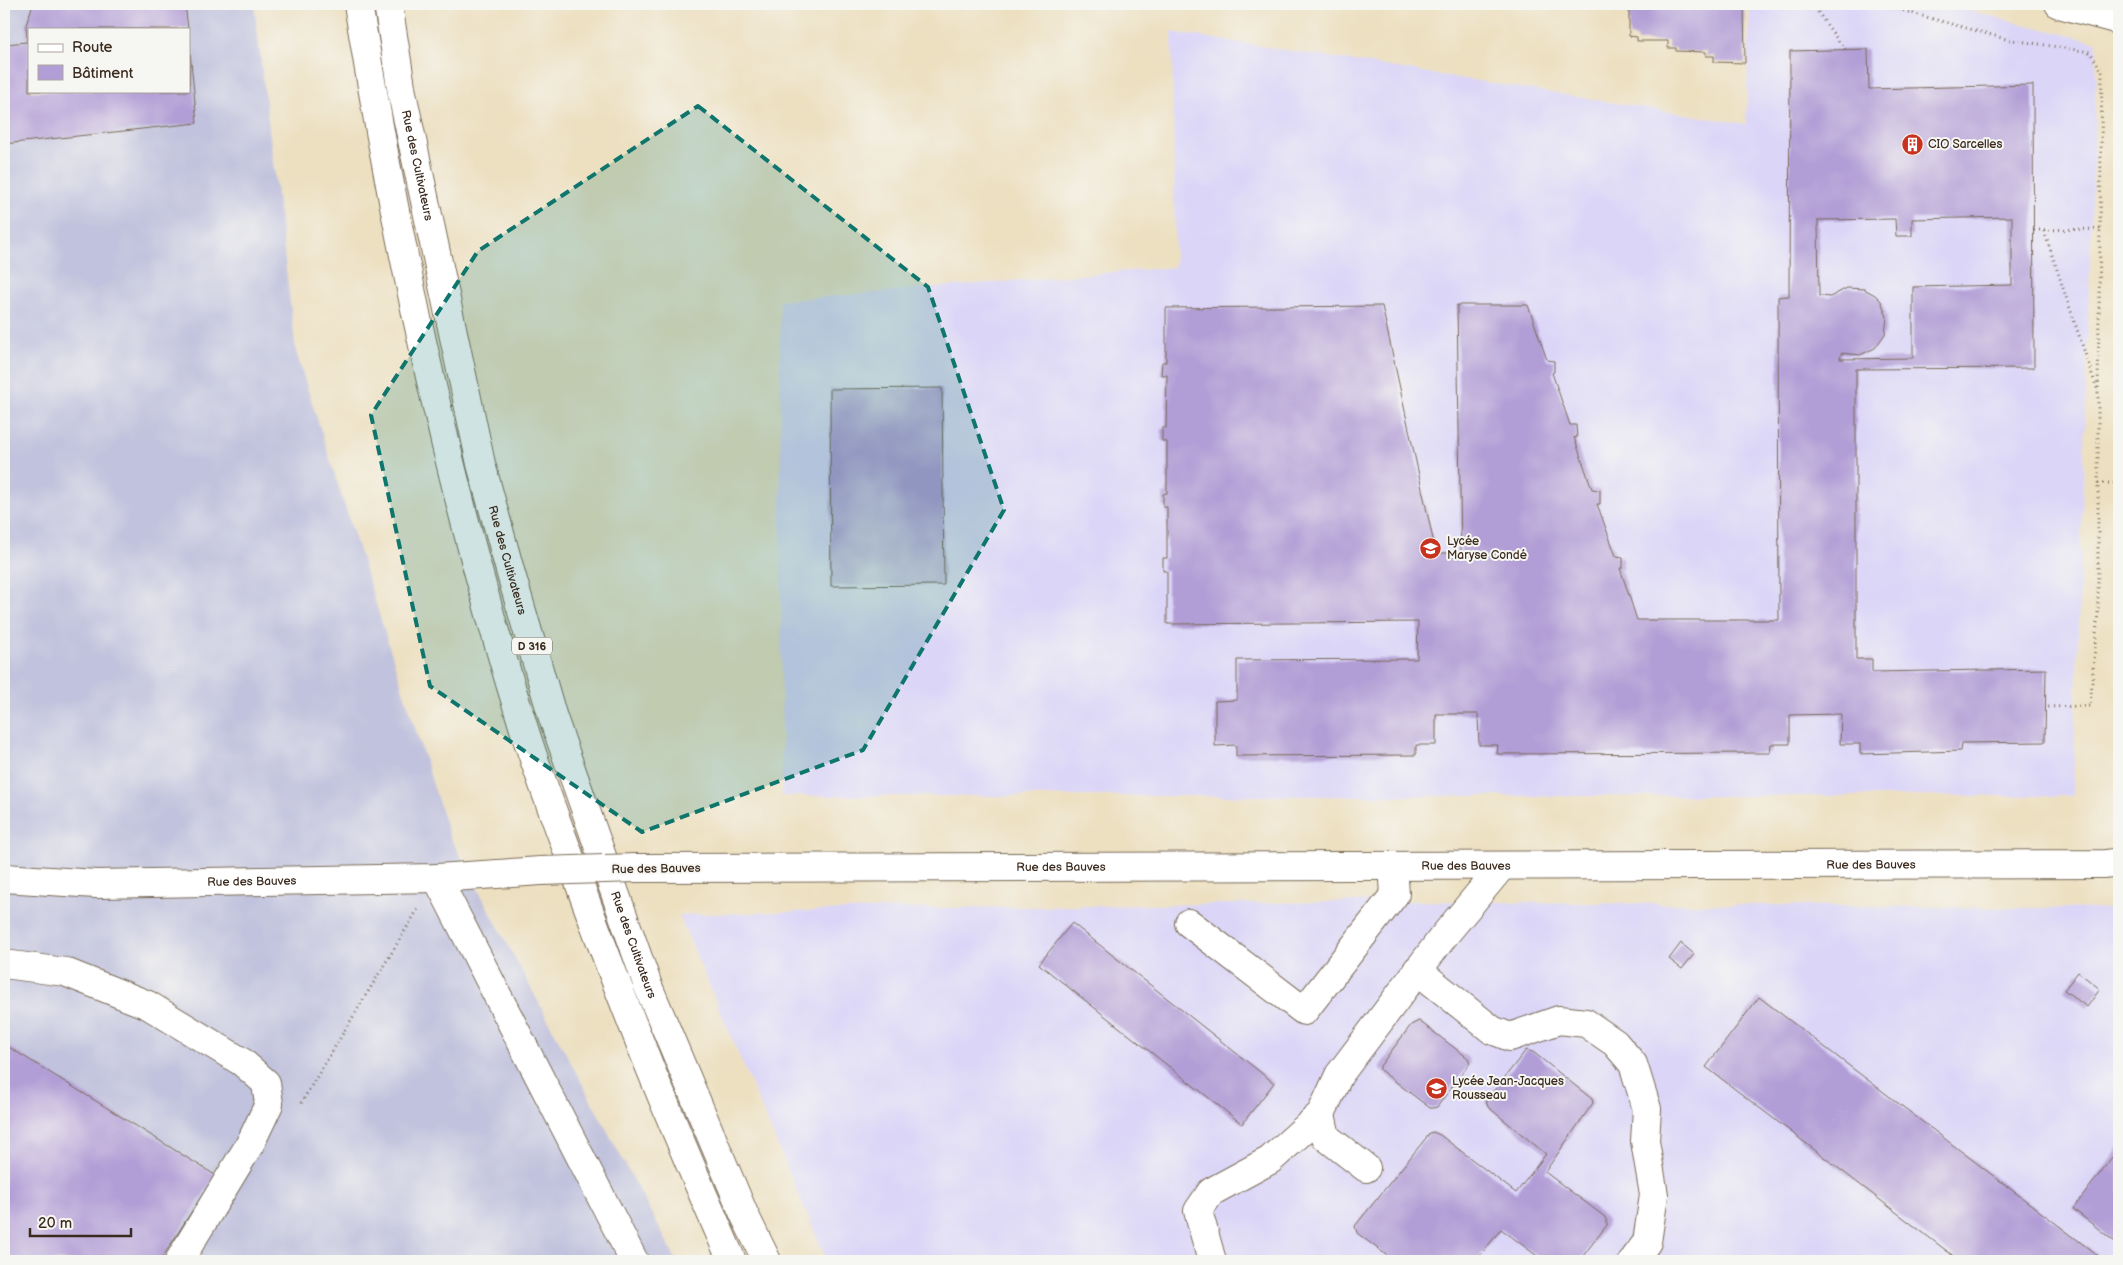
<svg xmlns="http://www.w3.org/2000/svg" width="2123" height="1265" viewBox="0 0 2123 1265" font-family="'Balsamiq Sans',sans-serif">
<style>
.built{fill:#dbd6f7}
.industrial{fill:#c1c2dd;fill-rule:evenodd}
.building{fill:#b29ed6;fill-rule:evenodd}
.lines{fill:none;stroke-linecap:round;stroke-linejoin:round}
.minor-casing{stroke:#796a57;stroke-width:30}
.major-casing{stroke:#796a57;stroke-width:30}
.path{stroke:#796a57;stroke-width:3;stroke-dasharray:1 4;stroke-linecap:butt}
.minor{stroke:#fff;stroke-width:28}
.major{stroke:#fff;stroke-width:28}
.minor-bridge-casing{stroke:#796a57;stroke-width:30;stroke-linecap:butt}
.minor-bridge{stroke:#fff;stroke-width:28}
.marked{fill:#0f766e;fill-opacity:0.2;stroke:#0f766e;stroke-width:4;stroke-dasharray:10 6;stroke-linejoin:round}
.labels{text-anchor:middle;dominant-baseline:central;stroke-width:4;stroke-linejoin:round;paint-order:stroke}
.shield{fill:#f6f6f2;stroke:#73675e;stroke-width:1}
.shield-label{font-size:11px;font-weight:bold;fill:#3b2a1e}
.poi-label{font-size:12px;fill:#3b2a1e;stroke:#f6f6f2;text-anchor:start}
.street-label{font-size:12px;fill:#3b2a1e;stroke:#f6f6f2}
</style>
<rect width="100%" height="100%" fill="#f6f6f2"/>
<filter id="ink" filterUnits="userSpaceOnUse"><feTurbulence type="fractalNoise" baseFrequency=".02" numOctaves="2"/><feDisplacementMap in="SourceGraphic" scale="10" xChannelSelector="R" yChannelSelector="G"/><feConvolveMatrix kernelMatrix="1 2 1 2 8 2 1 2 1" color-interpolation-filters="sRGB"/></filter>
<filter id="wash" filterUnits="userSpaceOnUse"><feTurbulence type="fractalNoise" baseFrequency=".0096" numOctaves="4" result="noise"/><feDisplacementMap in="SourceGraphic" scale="20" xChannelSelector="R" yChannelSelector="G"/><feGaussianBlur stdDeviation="1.12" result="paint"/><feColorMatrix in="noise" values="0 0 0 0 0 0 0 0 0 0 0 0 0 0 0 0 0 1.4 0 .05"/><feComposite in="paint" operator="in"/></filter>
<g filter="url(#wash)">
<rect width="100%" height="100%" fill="#ede0c1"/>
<g class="built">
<path d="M1750 4H1941L2097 42 2073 796H782L780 301 1175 267 1172 32 1746 124Z"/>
<path d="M1410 901 2119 909V1261H827L679 915 886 909Z"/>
</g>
<path class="industrial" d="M4 4H254L296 352 449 835 677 1261H4ZM29 29H189V91H29Z"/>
<g id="blocks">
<g class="building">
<path d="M33 4H185L188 29H29V91H189L190 52 197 123 4 144V47L5 44 27 42 26 25Z"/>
<path d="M1629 4H1721V6L1744 4 1745 63 1714 62V56H1706V52L1676 51V48H1668V41H1637V37L1629 36Z"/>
<path d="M1868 49 1869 89 2033 85 2034 368 1856 369V659H1872V672L2046 669 2045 742 1962 743 1961 751 1860 754V744H1840L1841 714 1790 715V744H1771L1770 753 1497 754 1498 745H1479L1478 714H1436V745H1416V755L1236 756V745L1215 746V701L1237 700V660L1417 659 1418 622 1167 624V571H1163V558H1167V507H1163V494L1167 493V442L1162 441V428H1166L1167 375H1161L1162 362H1166V308L1382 306 1436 553H1461L1457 305H1528L1547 360 1554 361V372L1552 373 1570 425H1576L1577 438 1574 437 1592 489 1600 490V504H1597L1616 556 1623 557V568H1620L1637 620H1779L1778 297 1789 296 1790 51ZM2012 217V285L1913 287V358L1840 359 1841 353 1860 355 1875 348 1885 334 1887 317 1881 301 1875 295 1864 289 1847 288 1830 297 1819 296 1818 220 1895 219 1896 236H1912V219Z"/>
<path d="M942 388 944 585 831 586 830 389Z"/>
<path d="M1072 923 1274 1083 1242 1124 1039 964Z"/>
<path d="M1681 943 1694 954 1682 969 1669 959Z"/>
<path d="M2078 972 2100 989 2087 1007 2064 990Z"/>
<path d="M1759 997 2105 1261H1960L1706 1067Z"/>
<path d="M1419 1021 1468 1058 1470 1063 1437 1107 1433 1108H1430L1380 1070V1066L1411 1025Z"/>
<path d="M4 1044 215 1175 160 1261H4Z"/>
<path d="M1526 1050 1533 1052 1592 1099 1593 1103 1545 1172 1605 1217 1607 1221V1225L1579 1261H1544L1501 1229 1476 1261H1394L1357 1233 1355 1226 1430 1133 1433 1132 1440 1135 1516 1193 1546 1154 1488 1107 1486 1101Z"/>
<path d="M2119 1148V1245L2073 1209Z"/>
</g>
</g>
</g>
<g filter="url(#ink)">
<use href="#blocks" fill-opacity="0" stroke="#796a57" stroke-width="1"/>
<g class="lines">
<defs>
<g id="minor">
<path d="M2059 4 2119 20"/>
<path id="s1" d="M636 868 2105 864 2119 862"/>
<path id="s2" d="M4 878 96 884 437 878 541 871"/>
<path d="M437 878 634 1261"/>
<path d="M1189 923 1304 1011 1395 894 1393 866"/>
<path d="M4 964 65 972 148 1005 242 1062 266 1083 269 1104 250 1144 179 1261"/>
<path d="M1417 970 1492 1030 1510 1037 1559 1020 1586 1023 1615 1043 1633 1064 1647 1109 1645 1141 1654 1195 1647 1242 1633 1261"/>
<path d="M1366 1168 1326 1137 1321 1114 1339 1075 1443 937 1502 866"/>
<path d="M1212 1261 1198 1211 1211 1192 1270 1160 1321 1114"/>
</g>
<g id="major">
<path d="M358 4C398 249 450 494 525 732 539 776 556 819 572 863 620 998 674 1130 732 1261"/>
<path id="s3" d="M388 4 402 93 481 464 511 574 553 718 648 986 744 1214 767 1261"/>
</g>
</defs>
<use href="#minor" class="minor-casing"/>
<use href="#major" class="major-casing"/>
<g class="path">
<path d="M1812 4 1845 50"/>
<path d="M1879 4 2006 39 2090 52 2102 71 2098 392"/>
<path d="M2034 230 2100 229"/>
<path d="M2044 231 2098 392V612L2090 706 2045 707"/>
<path d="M2098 483H2119"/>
<path d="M301 1103 418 909"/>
</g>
<use href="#minor" class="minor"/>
<use href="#major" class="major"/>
<defs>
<path id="minor-bridge" d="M541 871 636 868"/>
</defs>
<use href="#minor-bridge" class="minor-bridge-casing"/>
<use href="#minor-bridge" class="minor-bridge"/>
</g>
</g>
<path class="marked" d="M698 106 928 287 1004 510 863 750 642 832 430 686 371 415 478 251Z"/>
<defs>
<symbol id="building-disc" viewBox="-11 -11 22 22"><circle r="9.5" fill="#c8321e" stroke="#f6f6f2"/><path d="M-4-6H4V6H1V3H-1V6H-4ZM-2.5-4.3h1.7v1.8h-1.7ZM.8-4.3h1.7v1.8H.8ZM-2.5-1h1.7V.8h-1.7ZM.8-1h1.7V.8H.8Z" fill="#fff"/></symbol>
<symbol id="school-disc" viewBox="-11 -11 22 22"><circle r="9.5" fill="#c8321e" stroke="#f6f6f2"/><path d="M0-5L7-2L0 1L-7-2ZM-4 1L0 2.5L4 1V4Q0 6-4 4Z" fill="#fff"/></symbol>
</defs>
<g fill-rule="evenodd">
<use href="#building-disc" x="1900" y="132" width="25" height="25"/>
<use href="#school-disc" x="1418" y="536" width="25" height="25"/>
<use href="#school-disc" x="1424" y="1076" width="25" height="25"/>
</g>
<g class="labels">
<rect class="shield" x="512" y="637.5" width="40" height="17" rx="4"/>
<g class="shield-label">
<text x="532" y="646">D 316</text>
</g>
<g class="poi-label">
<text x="1928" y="144">CIO Sarcelles</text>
<text x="1447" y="541">Lycée<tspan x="1447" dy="14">Maryse Condé</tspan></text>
<text x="1452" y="1081">Lycée Jean-Jacques<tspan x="1452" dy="14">Rousseau</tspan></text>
</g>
<g class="street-label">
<text stroke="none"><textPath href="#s3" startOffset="164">Rue des Cultivateurs</textPath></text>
<text stroke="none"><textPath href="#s3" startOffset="569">Rue des Cultivateurs</textPath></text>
<text stroke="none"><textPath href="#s1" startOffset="1235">Rue des Bauves</textPath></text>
<text stroke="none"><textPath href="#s1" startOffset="830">Rue des Bauves</textPath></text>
<text stroke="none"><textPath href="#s1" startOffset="425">Rue des Bauves</textPath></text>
<text transform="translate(656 869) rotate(-1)">Rue des Bauves</text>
<text stroke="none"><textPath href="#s2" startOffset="248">Rue des Bauves</textPath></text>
<text stroke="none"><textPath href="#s3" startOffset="974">Rue des Cultivateurs</textPath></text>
</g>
</g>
<rect width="2123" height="1265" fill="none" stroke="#f6f6f2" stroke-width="20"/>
<rect x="28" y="28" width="162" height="65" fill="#f6f6f2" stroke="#aba49d"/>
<rect x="38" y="44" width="25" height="8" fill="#ffffff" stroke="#aba49d"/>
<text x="72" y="52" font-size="15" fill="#3b2a1e">Route</text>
<rect x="38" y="65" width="25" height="15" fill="#b29ed6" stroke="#aba49d"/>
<text x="72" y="78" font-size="15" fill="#3b2a1e">Bâtiment</text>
<path d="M30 1228v8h101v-8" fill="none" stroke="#3b2a1e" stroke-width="2.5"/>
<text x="38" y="1228" font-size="15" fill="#3b2a1e" stroke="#f6f6f2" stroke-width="4" paint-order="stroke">20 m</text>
</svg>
